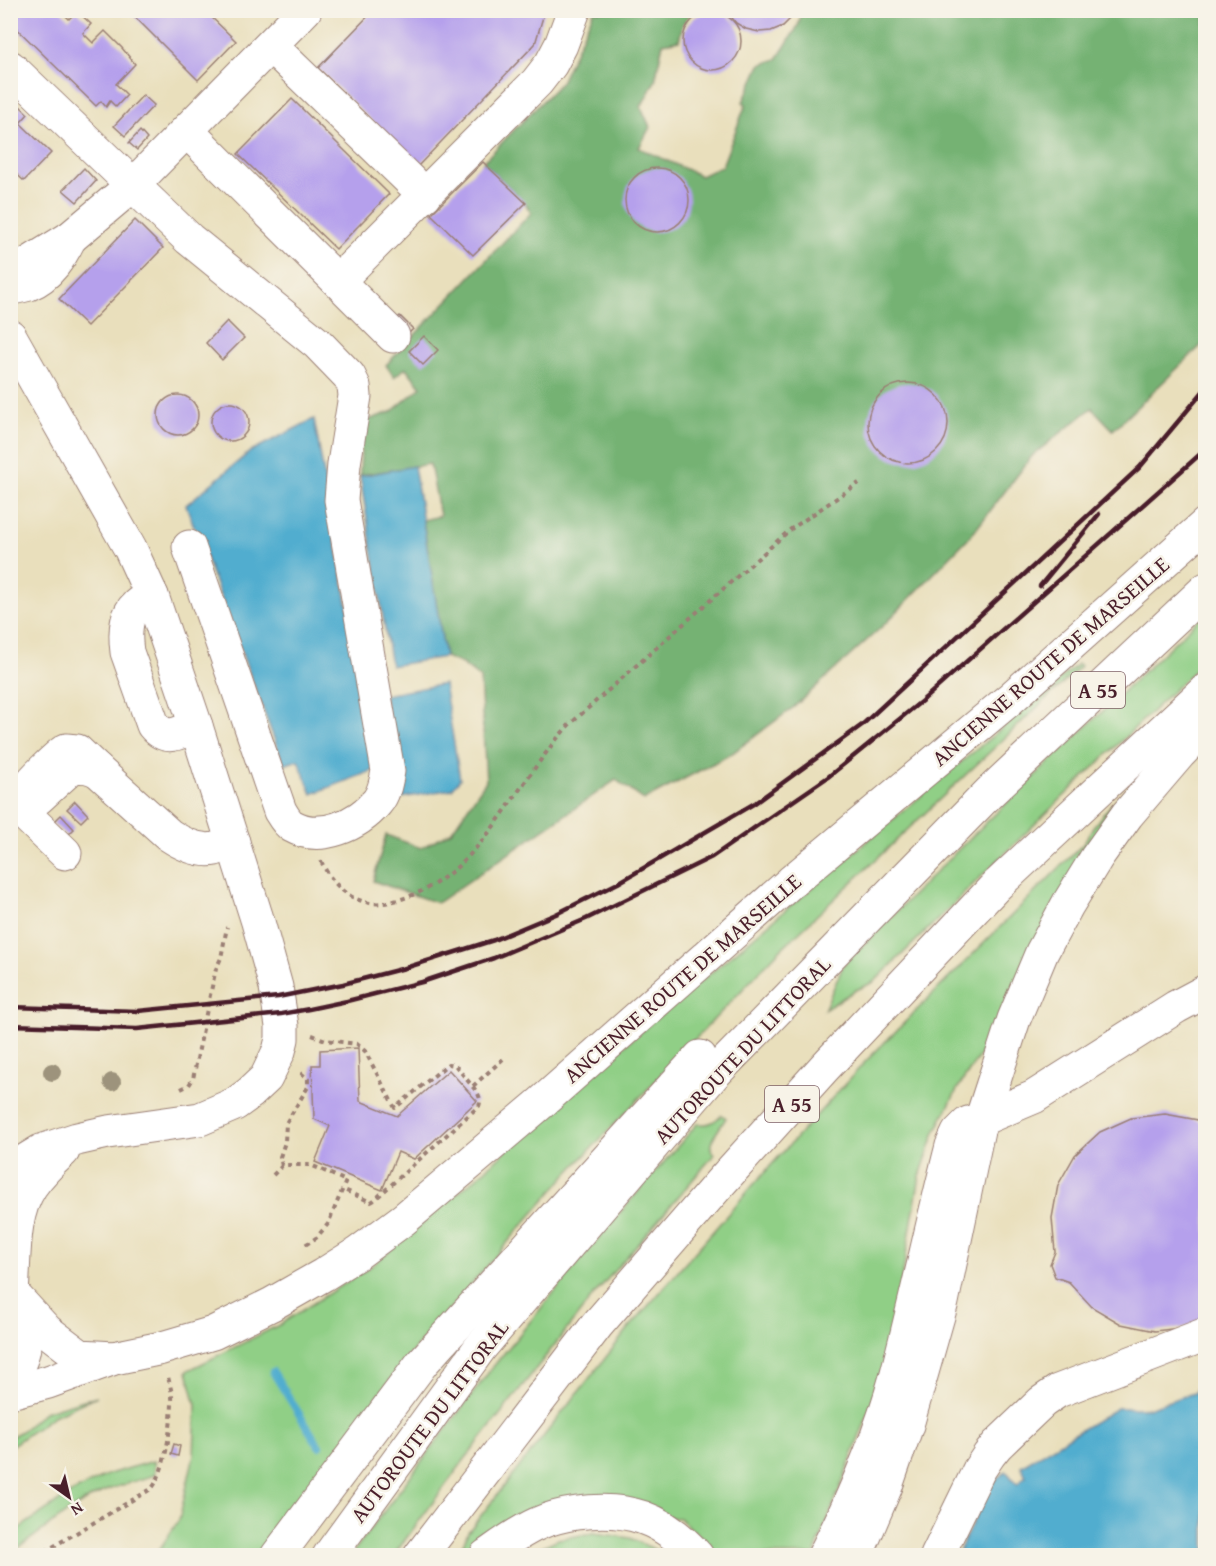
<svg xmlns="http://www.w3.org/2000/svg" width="1216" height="1566" viewBox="0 0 1216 1566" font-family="'Gentium Book Plus',serif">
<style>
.green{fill:#90cf86;stroke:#6d7758;stroke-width:1.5}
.forest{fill:#74b273;stroke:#5f684f;stroke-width:1.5}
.water{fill:#51adcf;stroke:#4e667d;stroke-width:1.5}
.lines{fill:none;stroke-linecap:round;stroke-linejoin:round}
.stream{stroke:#51adcf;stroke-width:8}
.building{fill:#b5a0ec}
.minor-casing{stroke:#9a7f74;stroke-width:35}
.highway-casing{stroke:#9a7f74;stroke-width:35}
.path{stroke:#9a7f74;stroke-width:4;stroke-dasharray:4.5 4.5;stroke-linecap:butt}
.minor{stroke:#fff;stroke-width:33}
.highway{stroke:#fff;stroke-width:33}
.rail{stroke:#4a1f2b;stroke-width:4.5}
.tree{fill:#9d937b}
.labels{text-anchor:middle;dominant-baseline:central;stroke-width:5;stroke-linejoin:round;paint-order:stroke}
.shield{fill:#f7f3e8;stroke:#7e5f64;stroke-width:1.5}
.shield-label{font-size:21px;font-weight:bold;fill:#4a1f2b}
.street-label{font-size:22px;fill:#4a1f2b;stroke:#f7f3e8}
</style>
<rect width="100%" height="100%" fill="#f7f3e8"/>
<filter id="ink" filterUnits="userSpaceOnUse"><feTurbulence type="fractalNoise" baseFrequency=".0167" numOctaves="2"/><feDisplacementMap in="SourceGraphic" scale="12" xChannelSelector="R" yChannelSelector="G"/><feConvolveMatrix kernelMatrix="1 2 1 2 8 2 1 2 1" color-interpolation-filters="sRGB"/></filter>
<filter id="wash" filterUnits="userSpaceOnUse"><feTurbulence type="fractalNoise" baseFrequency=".008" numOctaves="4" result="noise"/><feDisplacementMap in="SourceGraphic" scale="24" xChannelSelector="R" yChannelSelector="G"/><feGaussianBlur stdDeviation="1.35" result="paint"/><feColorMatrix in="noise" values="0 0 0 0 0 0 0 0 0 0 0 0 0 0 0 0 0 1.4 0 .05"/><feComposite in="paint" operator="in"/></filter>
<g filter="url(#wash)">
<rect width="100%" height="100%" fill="#e9dfbc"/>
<g class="green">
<path d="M1205 613V660L997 861 874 982 854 991 824 1010 844 964 968 840Z"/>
<path d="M1078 664 1081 666 779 951 568 1173 407 1358 257 1555 155 1556 179 1520 194 1455 196 1405 187 1371 279 1325 369 1268 476 1178 587 1077Z"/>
<path d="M1145 772 995 1032 958 1088 935 1132 920 1176 886 1368 814 1555H717L707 1542 679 1518 531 1511 499 1526 471 1546 461 1555 458 1556 468 1532 629 1328 754 1184 865 1062 1084 843C1098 814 1122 794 1145 772Z"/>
<path d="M722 1115 726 1118 713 1138 711 1150 714 1155 593 1296 462 1463 394 1555H351L492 1368 611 1223 698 1123C707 1127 715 1121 722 1115Z"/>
<path d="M97 1396 54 1416 11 1446V1437L23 1430 44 1412Z"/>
<path d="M154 1461 155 1475C139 1480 121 1485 105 1491 71 1506 42 1532 11 1553V1534L71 1493 109 1474Z"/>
<path d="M594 1533 630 1538 660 1552 664 1555H524L558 1539Z"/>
</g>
<path class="forest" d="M594 11H692L683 24 679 40 663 43 655 81 641 107 650 127 639 148 701 176 722 166 746 104 743 102 760 65 777 59 798 26 802 11H1205V342L1113 430 1092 408 1032 456 974 532 887 622 794 707 731 754 644 800 616 780 437 903 373 881 386 835 421 848 452 831 486 781 480 678 462 664 445 657 423 520 440 516 430 464 360 475 362 422 391 412 421 387 406 368 394 377 386 365 531 213 525 203 483 162 561 82Z"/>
<g class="water">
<path d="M314 419 377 769 312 794 298 760 284 765 186 505 251 451Z"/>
<path d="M414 466 445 657 391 666 360 476Z"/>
<path d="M444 684 460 779 452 789 402 798 384 695Z"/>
<path d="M1205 1376V1555H957L992 1483 1006 1471 1017 1484 1026 1476 1021 1466 1117 1408H1148L1194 1393Z"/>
</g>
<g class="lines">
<path class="stream" d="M273 1372 319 1446"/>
</g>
<g id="blocks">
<g class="building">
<path d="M10 10H60L69 19 77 11 91 24 83 33 93 43 105 31 122 48 135 64 116 84 127 95 116 107 110 101 106 107 101 101 96 106 10 22Z"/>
<path d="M128 10H204L236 41 198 80Z"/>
<path d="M374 10H545L535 44 418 166 318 68Z"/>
<path d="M726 10H797L792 17 783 26 771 31 759 32 746 29 736 23Z"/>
<circle cx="712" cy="41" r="29"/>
<path d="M143 95 154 105 125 136 114 126Z"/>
<path d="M292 99 389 194 336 249 238 154Z"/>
<path d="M20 106 28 114 20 123 51 153 24 181 10 168V114L12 115Z"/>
<path d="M140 131 147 139 137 150 129 143Z"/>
<path d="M483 162 526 203 473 255 431 214Z"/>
<path d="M84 168 96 181 77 202 63 190Z"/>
<circle cx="657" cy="200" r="32"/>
<path d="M135 220 163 248 87 326 59 299Z"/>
<path d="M400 316 413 329 405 337 391 324Z"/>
<path d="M227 321 244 338 222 360 206 343Z"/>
<path d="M424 336 438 350 423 365 409 351Z"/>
<circle cx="908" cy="423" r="40"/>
<circle cx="178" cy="415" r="20"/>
<circle cx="230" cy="422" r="19"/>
<path d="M75 801 88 815 81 822 67 809Z"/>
<path d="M61 815 74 829 67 836 53 823Z"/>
<path d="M358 1048 360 1101 397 1116 449 1070 477 1101 414 1159 398 1152 382 1190 315 1162 330 1126 314 1119 312 1065H320V1050Z"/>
<path d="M1165 1114 1198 1120 1206 1125V1320L1188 1327 1155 1331 1121 1324 1092 1307 1069 1282 1055 1277 1050 1264 1055 1252 1052 1218 1058 1185 1075 1155 1100 1132 1131 1118Z"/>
<path d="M174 1444 180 1446 178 1456 171 1454Z"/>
</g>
</g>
</g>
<g filter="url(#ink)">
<use href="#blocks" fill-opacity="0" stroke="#9a7f74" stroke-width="1.5"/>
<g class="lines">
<defs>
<g id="minor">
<path d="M271 46 425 195"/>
<path d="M10 67 189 239 318 344 349 376 354 386 355 396 344 464 341 500 388 771C386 782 384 794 377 802 358 825 320 842 292 826 287 823 283 816 280 811L189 547"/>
<path d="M187 131 393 336"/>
<path d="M70 238 134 184 305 10"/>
<path d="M10 275 70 238C61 256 49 276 29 284 23 286 17 287 10 288"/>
<path d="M338 281 537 82 551 64 561 45 574 10"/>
<path d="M10 336 130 548 152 596 196 726 258 922 276 987 282 1026V1039L279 1051 266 1078 250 1093 235 1104 200 1119 108 1132 77 1139 41 1151 23 1162 10 1173"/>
<path d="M152 596C147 599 140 601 136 606 124 617 125 637 127 652L153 725C167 742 178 733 196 726"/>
<path d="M66 750 77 751 97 770 85 766 72 767 38 798 20 810C21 804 22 797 25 791 30 782 57 756 66 750Z"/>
<path d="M97 770 169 835C181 843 199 852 215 849 221 847 227 844 233 842"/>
<path d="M10 800 65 853"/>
<path d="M12 1293C15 1259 11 1216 31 1186 40 1173 51 1162 63 1151"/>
<path d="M12 1293 47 1331 80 1356 114 1358"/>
<path d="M10 1380C22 1364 29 1339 23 1319 21 1312 17 1304 14 1297"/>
<path d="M10 1392 48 1382 114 1358 162 1348 213 1333 272 1304 323 1275 358 1253 404 1219 541 1103 791 882 1010 699 1206 524"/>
<path d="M824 1556C853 1499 879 1439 896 1377 916 1301 932 1223 952 1146L958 1133 968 1123 982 1119 1034 1097 1176 1007 1206 991"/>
<path d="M937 1556 979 1470 989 1455 997 1445 1042 1402 1058 1391 1206 1334"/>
</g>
<g id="highway">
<path d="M277 1556 422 1363 700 1057"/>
<path d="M329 1556 480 1348 714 1074 990 792 1206 589"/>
<path d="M420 1556 597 1325 720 1183 824 1068 996 886 1206 690"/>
<path d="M486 1556C503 1544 519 1532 537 1524 550 1518 563 1515 577 1513 627 1506 663 1518 697 1556"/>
<path d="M856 1556 886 1486 907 1425 942 1302 978 1130 1014 1019 1042 952 1068 904 1097 857 1127 815 1180 753 1206 726"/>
</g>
</defs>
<use href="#minor" class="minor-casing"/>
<use href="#highway" class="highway-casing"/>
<g class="path">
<path d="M321 861C334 889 358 909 390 902 468 885 501 811 546 753 553 743 561 734 569 725L791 529 859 483"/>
<path d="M312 1035 326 1040 357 1044 365 1051 395 1108 448 1064 455 1065 477 1092C480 1097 481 1101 479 1106L373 1201 371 1202 342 1189"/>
<path d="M473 1086 503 1059"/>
<path d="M181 1089 189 1085 193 1079 208 1004 216 969 221 958 227 927"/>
<path d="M282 1166 280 1157 285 1142 286 1123 308 1087V1079L301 1073"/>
<path d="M273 1175 282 1166 286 1165H311L346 1181 328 1224 316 1238 305 1245"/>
<path d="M37 1556 151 1489C166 1474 173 1415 172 1394 171 1388 169 1382 168 1376"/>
</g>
<use href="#minor" class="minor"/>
<use href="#highway" class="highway"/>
<g class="rail">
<path d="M1040 586 1099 514"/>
<path d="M10 1007 138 1011 278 997 343 984 405 968 494 940 556 914 618 883 755 803 862 725 1140 467 1206 388"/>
<path d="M10 1025 137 1029 281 1014 309 1009 347 1001 422 982 494 958 586 919 712 857 828 777 923 700 1206 449"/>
</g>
</g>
<g class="tree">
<circle cx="52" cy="1072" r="9"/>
<circle cx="112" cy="1082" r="9"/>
</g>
</g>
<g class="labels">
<g class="shield">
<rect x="1071" y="672" width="54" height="36" rx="4.5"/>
<rect x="765" y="1086" width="54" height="36" rx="4.5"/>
</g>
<g class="shield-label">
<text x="1098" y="690">A 55</text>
<text x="792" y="1104">A 55</text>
</g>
<g class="street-label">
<text transform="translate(1050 661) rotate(-41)">ANCIENNE ROUTE DE MARSEILLE</text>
<text transform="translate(682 978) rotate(-41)">ANCIENNE ROUTE DE MARSEILLE</text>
<text transform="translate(742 1050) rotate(-47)">AUTOROUTE DU LITTORAL</text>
<text transform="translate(429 1421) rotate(-53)">AUTOROUTE DU LITTORAL</text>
</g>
</g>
<rect width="1216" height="1566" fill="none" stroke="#f7f3e8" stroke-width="36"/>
<g transform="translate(69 1497) rotate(146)" stroke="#f7f3e8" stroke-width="4.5" paint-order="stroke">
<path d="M0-4.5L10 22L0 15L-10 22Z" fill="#4a1f2b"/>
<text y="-9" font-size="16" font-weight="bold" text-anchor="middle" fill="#4a1f2b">N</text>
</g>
</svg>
